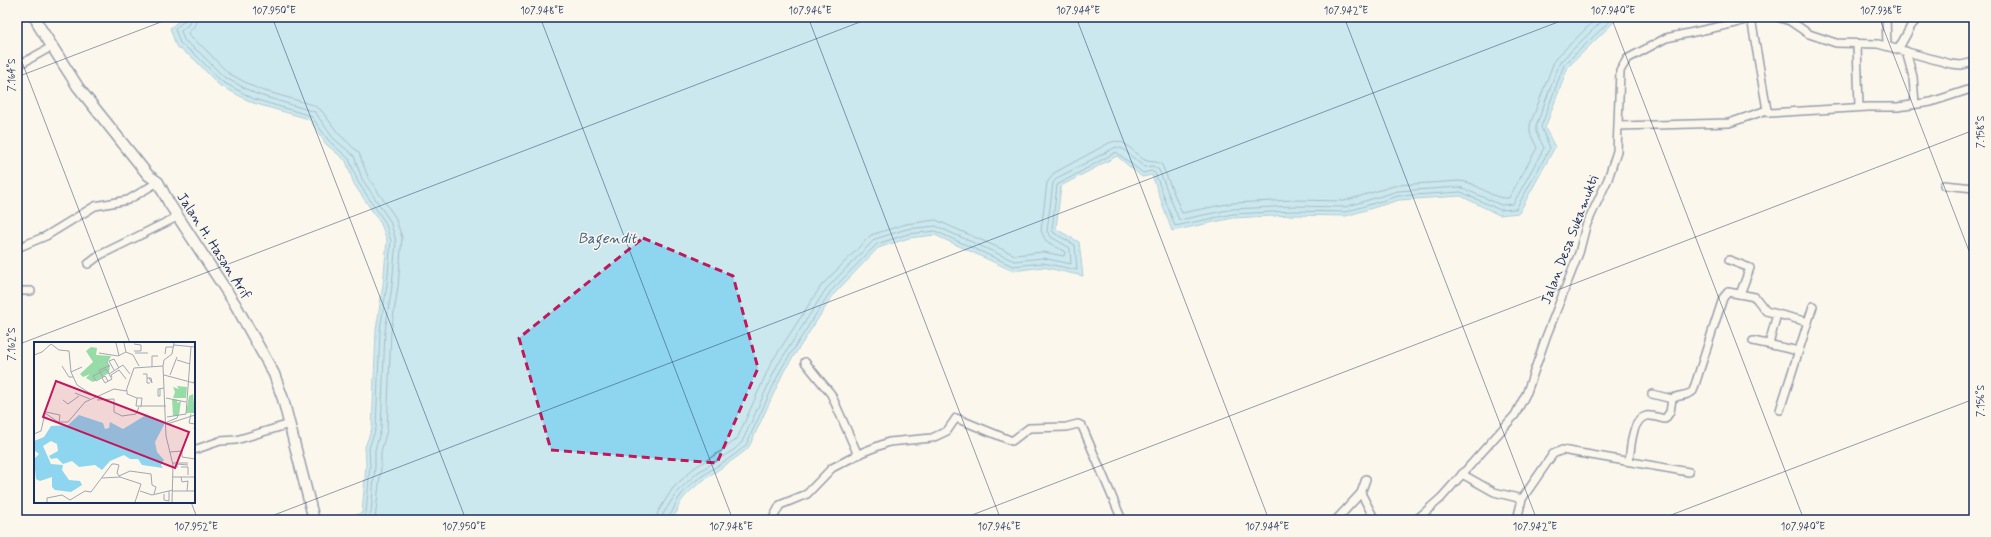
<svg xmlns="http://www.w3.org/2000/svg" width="1991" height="537" viewBox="0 0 1991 537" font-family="Mynerve,sans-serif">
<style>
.water{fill:#8ed6ef;stroke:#6093b5}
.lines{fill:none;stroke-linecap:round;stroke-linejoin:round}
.shore{stroke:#497298;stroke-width:1}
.minor-casing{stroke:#1b2f5e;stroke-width:10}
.secondary-casing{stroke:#1b2f5e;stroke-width:13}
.minor{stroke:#fbf7ec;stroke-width:7}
.secondary{stroke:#fbf7ec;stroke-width:10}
.marked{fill:none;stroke:#c2185b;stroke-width:3;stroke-dasharray:8 5;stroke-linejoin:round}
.ticks{fill:none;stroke:#1b2f5e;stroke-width:1;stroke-opacity:0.45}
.labels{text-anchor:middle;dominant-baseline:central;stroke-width:3;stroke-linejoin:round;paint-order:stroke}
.street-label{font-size:14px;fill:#1b2f5e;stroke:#fbf7ec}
.water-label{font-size:15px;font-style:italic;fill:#385982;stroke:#fbf7ec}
.inset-road{fill:none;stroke:#a1a7b3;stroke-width:1}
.view{fill:#c2185b;fill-opacity:0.15;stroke:#c2185b;stroke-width:2}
.inset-edge{fill:none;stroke:#1b2f5e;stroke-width:2}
.neatline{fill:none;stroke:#1b2f5e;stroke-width:1.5}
.ticks-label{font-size:10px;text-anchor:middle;fill:#1b2f5e}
</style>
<rect width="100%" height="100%" fill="#fbf7ec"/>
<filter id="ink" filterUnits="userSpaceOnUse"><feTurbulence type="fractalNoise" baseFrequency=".025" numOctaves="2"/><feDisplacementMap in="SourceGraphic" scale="8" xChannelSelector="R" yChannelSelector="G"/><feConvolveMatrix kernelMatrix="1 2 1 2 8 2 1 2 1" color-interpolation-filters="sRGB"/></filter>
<g filter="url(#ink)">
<path class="water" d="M184 17H1619L1568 67 1545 128 1555 147 1519 213 1499 215 1461 196 1399 200 1346 216 1293 215 1233 218 1172 231 1152 175 1142 177 1117 156 1061 186 1056 229 1079 242 1083 276 1043 267 1013 271 935 235 909 238 878 248 834 294 784 371 749 447C734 463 678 490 677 512L670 520H349V517L362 513 366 465 365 447 372 428 376 330 383 285 387 240 381 224 354 184 346 161 326 144 309 119 253 103 219 85 194 59 176 46 170 28Z"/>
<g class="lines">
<g class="shore">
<path d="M186 17 184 21 175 29 180 43 197 56 221 81 254 99 311 116 329 141 349 159 358 182 385 222 391 241 387 285 380 330 376 428 369 448 370 466 366 513 363 517 353 520"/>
<path d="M191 17 189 24 181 31 184 40 200 53 224 77 256 94 315 112 333 138 354 156 362 179 390 221 396 241 392 286 385 331 381 429 375 450V466L371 513 367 520"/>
<path d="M197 17 195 25 188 33 189 36 204 48 228 73 258 89 313 105 321 110 338 133 359 153 368 177 395 217 402 237 398 287 391 331 387 430 381 452V467L375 520"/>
<path d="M656 520 658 512 673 488 694 468 721 451 737 439 771 363 821 286 871 235 906 224 936 220 1015 255 1043 252 1064 256 1065 252 1046 241 1041 231 1047 183 1054 173 1109 143C1125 136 1132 153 1145 160 1150 163 1156 160 1162 165L1182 213 1232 203 1293 200 1344 201 1397 185 1460 181C1478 182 1491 200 1509 198L1537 148 1530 133V125L1555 59 1598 17"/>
<path d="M662 520 663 514 677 492 697 473 735 449 742 442 777 366 826 289 875 239 907 229 936 226 1014 261 1043 258 1071 264 1070 248 1051 237 1047 231 1053 183 1057 178 1116 147 1123 149 1144 167 1153 166 1159 170 1179 220 1233 209 1293 206 1345 207 1398 191 1460 187 1501 205 1513 204 1544 148 1536 132V126L1560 62 1606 17"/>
<path d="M667 520C668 515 672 514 673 510 684 478 724 467 746 445L781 369 830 292 877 244 908 234 935 231 1013 266 1043 263 1077 270 1075 245 1054 233 1052 230 1057 185 1116 152 1143 173 1151 171 1155 173 1175 226 1233 214 1293 211 1345 212 1398 196 1461 192 1500 210 1516 209 1550 148 1541 127 1564 65 1614 17"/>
</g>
<defs>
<g id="minor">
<path d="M1777 17 1790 21 1809 34 1836 43 1878 44 1951 64 1961 65 1974 62"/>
<path d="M1886 17 1887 46"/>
<path d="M1751 18 1767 110 1770 113 1868 107H1898L1931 102 1974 88"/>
<path d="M1857 45 1859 107"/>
<path d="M1899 48 1911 26 1919 17"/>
<path d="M1906 51 1913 77 1915 104"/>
<path d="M17 66 53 46"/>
<path d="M1619 126 1729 123 1767 110"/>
<path d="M1944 185 1974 188"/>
<path d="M17 248 46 236 95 206 128 200 158 182"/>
<path d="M1729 260 1750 268 1740 294"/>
<path d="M88 264 100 255 179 216"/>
<path d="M17 291H31"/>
<path d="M1753 341 1799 351"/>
<path d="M1769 344 1777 314"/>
<path d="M805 362 831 394 858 455"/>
<path d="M1652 394 1672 399"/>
<path d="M1780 410 1813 306"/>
<path d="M194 450 220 441 236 440 290 424"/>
<path d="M1629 461C1631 449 1631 420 1646 416 1652 415 1659 418 1665 419L1670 412 1672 399C1678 394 1687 397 1693 391L1723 298 1728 292 1755 297 1766 311 1808 322"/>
<path d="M1462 474 1494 492 1522 499 1553 454 1562 450 1689 472"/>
<path d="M1366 479 1361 493 1375 520"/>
<path d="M772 520 780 505 807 494 832 468 863 452 889 442 932 438 947 431 956 418 1012 441 1029 428 1066 427 1078 424 1082 426 1122 520"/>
<path d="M1336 520 1361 493"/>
<path d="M1416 520 1441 498 1515 415 1527 392 1546 337 1579 253 1586 226 1608 179 1617 151 1620 71 1627 59 1666 38 1736 23 1753 17"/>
<path d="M1517 520 1522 499"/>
</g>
<path id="secondary" d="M35 17 39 26 78 87 148 175 158 182 169 203 235 304 274 374 283 399 314 520"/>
</defs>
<use href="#minor" class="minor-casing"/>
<use href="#secondary" class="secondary-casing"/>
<use href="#minor" class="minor"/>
<use href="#secondary" class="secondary"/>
</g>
</g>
<path d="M0 0H1991V537H0ZM643 238 733 276 758 368 717 463 551 450 519 338Z" fill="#fbf7ec" fill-opacity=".55" fill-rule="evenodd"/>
<path class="marked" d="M643 238 733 276 758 368 717 463 551 450 519 338Z"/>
<path class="ticks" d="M272 17 466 520M540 17 733 520M808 17 1001 520M1076 17 1269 520M1344 17 1537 520M1611 17 1804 520M1879 17 1974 264M17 49 130 343M17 77 174 17M17 345 873 17M191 502 198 520M261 520 1571 17M959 520 1974 130M1658 520 1974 399"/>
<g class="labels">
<g class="street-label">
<text transform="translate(1570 240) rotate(-69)">Jalan Desa Sukamukti</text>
<text transform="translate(214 246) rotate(57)">Jalan H. Hasan Arif</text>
</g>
<g class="water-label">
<text x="607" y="239">Bagendit</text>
</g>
</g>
<g transform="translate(34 342)">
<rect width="161" height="161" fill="#fbf7ec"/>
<path d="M57 5 63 6 62 13 77 14 73 22 76 23 75 31 59 40 52 36 56 32 49 35 46 32 59 20 52 9ZM143 44 153 45 152 56H139L141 50 139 45 145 47ZM159 52 161 71H152L155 54ZM138 57 144 58 143 61 147 59 145 73 139 74Z" fill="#97dba6"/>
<path d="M45 73 69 81 71 87 75 86 76 80 89 87 112 73 131 81 121 100 123 110 130 118 127 123 129 126 108 123 104 117H96L90 113 76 119 68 128 61 123 45 125 38 119 29 122 23 116 17 117 15 114 24 109 23 102 17 99 9 104 17 122 29 123 28 128 35 138 46 139 48 143 37 150 21 148 18 145V135L6 139 2 137 0 117 5 112 0 108V99L10 95 17 84 34 83Z" fill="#8ed6ef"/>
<path class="inset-road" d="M82 1 85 14M90 1 92 10 99 13 105 24M17 2 25 8 35 9 37 30 43 43 62 55M100 2 107 3V9H100M140 3 161 5M65 11 84 14 92 10M101 11H114M131 12 132 5H139M0 13 8 10 17 2M143 18 156 22M28 24 35 35H39M118 25V14H124M80 28 75 19 80 17 85 26M37 30 48 25M67 30 59 34 62 39 71 34 74 39M67 30 72 27 78 37M75 32 89 23 96 32M109 32H113V41H116M130 33 160 41 161 35M136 33 143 15M69 35 65 28 75 24 73 20M78 35 77 33 85 28 92 37M68 36 71 41 78 37M113 36H117L118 41 115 36M126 47V54H124V47L130 46M93 48V52L103 56 102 64H132M41 51 56 57M103 56H108L107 65M132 56 152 60M29 58 34 62 45 54M63 58 80 57V70L88 74 102 72 105 65M12 70 26 73 25 80M152 72 157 5M157 72 155 81 161 82 160 87M133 75 152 72M133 80 143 76 144 73M133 82 161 73M0 92 7 89 11 71 24 80H34L51 60 80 47 92 49 100 26 129 24M136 110 148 109V115L161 117M139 121H154M147 125H154V133M143 126V122L154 123M85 134 96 129 117 132 118 143 122 145 120 152M139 135H161M147 135 148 140 154 139 153 149M68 136 86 135M106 149 118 153 139 148M139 149H161M130 152V158L135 159V149M13 160V156L28 153 36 158 51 149 57 150 78 122H81L85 123 83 131 86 135 107 142 101 160M138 160 139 123 132 94 129 24 130 18 138 12 140 1"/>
<path class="view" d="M22 39 155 90 141 126 9 75Z"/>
<rect width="161" height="161" class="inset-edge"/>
</g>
<rect width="1991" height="537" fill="none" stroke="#fbf7ec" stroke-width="44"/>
<rect x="22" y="22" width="1947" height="493" class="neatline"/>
<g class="ticks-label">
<text x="274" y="14">107.950°E</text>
<text x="542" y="14">107.948°E</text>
<text x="810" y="14">107.946°E</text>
<text x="1078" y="14">107.944°E</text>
<text x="1346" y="14">107.942°E</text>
<text x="1613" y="14">107.940°E</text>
<text x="1881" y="14">107.938°E</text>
<text transform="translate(11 75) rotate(-90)" y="4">7.164°S</text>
<text transform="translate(1980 132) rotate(-90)" y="4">7.158°S</text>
<text transform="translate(11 344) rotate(-90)" y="4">7.162°S</text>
<text transform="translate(1980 401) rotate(-90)" y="4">7.156°S</text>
<text x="196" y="530">107.952°E</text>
<text x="464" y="530">107.950°E</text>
<text x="731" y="530">107.948°E</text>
<text x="999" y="530">107.946°E</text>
<text x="1267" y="530">107.944°E</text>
<text x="1535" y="530">107.942°E</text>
<text x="1803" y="530">107.940°E</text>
</g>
</svg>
